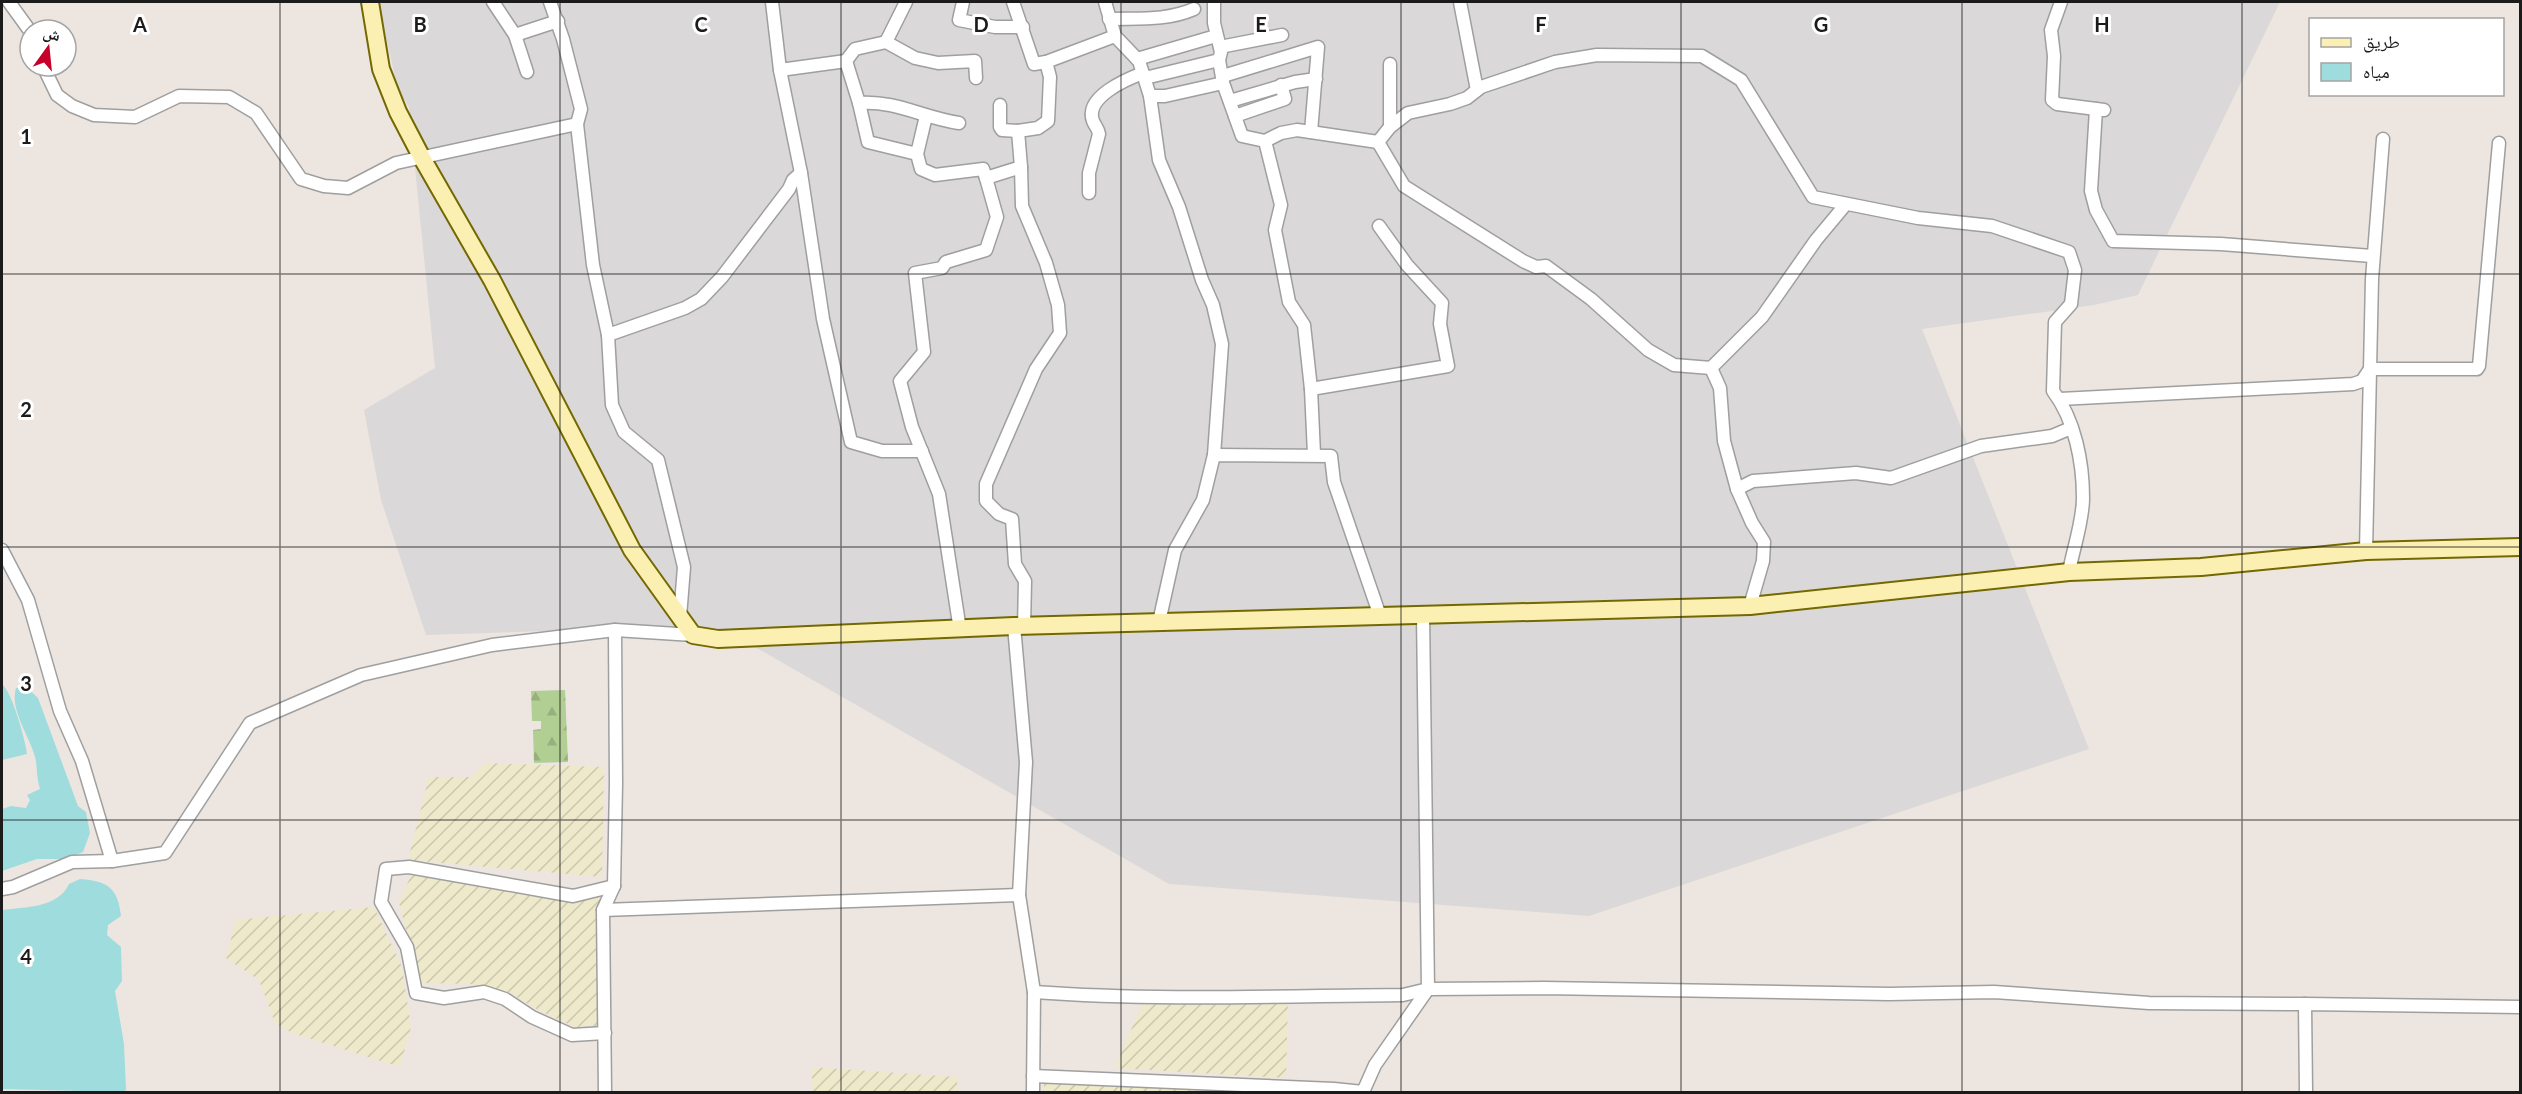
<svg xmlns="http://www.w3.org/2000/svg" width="2522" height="1094" viewBox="0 0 2522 1094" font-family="Lato,'Noto Naskh Arabic',sans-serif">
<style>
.residential{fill:#dad8d8}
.farmland{fill:url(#farmland-furrows)}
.forest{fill:url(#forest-firs)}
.water{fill:#9fdcdd}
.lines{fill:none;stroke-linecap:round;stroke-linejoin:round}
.street-casing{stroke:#9f9f9f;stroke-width:15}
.secondary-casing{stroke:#736801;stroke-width:20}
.street{stroke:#fff;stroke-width:12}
.secondary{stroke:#fbf0b1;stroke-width:16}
.grid{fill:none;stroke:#1b1b1b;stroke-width:1.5;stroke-opacity:0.55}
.grid-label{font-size:20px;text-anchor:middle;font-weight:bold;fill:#1b1b1b;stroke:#fff;stroke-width:6;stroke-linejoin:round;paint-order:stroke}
</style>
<defs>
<pattern id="farmland-furrows" width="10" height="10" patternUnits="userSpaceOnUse" patternTransform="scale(1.5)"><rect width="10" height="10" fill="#ede9ca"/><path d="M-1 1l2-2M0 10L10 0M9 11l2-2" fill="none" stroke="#cbc7ad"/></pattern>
<pattern id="forest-firs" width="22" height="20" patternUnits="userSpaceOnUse" patternTransform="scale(1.5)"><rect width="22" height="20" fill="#b1ce93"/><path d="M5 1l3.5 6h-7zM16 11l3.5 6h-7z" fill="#98b07e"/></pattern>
</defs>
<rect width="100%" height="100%" fill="#ede6e0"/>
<path class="residential" d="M378 2H2280L2138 295 2094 305 1922 329 2089 749 1589 916 1169 884 734 635H712L701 626 426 635 381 500 364 410 435 368 409 107 398 90Z"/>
<g class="farmland">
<path d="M485 763 604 767 602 877 408 860 429 777H472Z"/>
<path d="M411 875 605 896 598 1026 575 1027 538 1010 509 992 470 984 421 983 399 903Z"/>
<path d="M374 907 402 967 411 1027 400 1067 292 1033 275 1023 259 980 226 958 236 920Z"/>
<path d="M1145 997 1288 1000 1286 1078 1115 1068Z"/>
<path d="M811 1067 957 1077V1092H813Z"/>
<path d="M1044 1078 1259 1092H1044Z"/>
</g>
<path class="forest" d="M565 690 568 762 534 763 533 730 541 729V721H532L531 691Z"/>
<g class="water">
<path d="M2 684C12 692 25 739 27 754L2 760Z"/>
<path d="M26 687 38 698 78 806 86 812 90 833 83 852 65 859H37L2 871V809L11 806 26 808 30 800 27 795 40 789C37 779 37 770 36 761 32 739 9 711 16 688Z"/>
<path d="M80 879C108 881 118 888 121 916L108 925 107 935 121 947 122 981 115 991 124 1044 126 1090 124 1092 2 1089V910C25 907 58 908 69 884Z"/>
</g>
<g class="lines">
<defs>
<g id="street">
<path d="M9 2 30 31"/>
<path d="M493 2 515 35 527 72"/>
<path d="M550 2 563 39 581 109 577 124 593 265 608 335 612 405 624 432 658 460 684 567 680 617"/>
<path d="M772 2 780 70 801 173 823 319 851 442 882 451H922"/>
<path d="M963 2 959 20 995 27H1023"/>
<path d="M1013 2 1034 64 1046 62"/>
<path d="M1105 2 1115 36 1139 61 1150 96 1159 160 1179 207 1202 280 1213 305 1222 344 1214 455"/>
<path d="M1214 2V23L1221 52 1219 60 1223 83 1242 136 1265 141 1281 205 1275 230 1289 302 1304 325 1311 389 1314 454"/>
<path d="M1460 2 1477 90"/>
<path d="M2061 2 2051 30 2054 56 2052 100 2057 104 2096 109"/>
<path d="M1109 19C1139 18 1166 21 1194 9"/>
<path d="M515 35 558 21"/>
<path d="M886 42 906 2"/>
<path d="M1220 47 1282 35"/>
<path d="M1137 59 1216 36"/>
<path d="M846 61 855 49 886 42 915 58 938 63 975 61 976 78"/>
<path d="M1390 64V127"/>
<path d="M43 66 57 95 72 106 94 115 135 117 179 96 229 97 256 113 301 179 324 186 348 188 396 163 577 124"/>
<path d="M780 70 846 61 859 103C895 100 924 118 959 123"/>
<path d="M1223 76 1318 47 1311 132"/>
<path d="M1145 78 1219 60"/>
<path d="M1150 96H1165L1223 83"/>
<path d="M1230 101 1295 82 1316 79"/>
<path d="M859 103 868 142 917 154 926 116"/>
<path d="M1000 105V127L1002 130 1018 131"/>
<path d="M2104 110 2096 109 2091 191 2096 210 2113 241 2221 244 2372 256"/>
<path d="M1235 116 1285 99 1281 85"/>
<path d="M1265 141 1281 133 1297 130 1378 142 1390 127 1408 113 1450 104 1467 98 1481 87 1555 62 1597 55 1702 56 1741 80 1813 197 1918 218 1992 226 2069 252 2075 270 2071 304 2055 322 2053 391C2075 420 2083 462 2083 498 2083 522 2073 549 2069 572"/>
<path d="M1378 142 1404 186 1523 261 1536 267 1546 266 1591 299 1648 350 1674 365 1711 368 1762 317 1816 240 1846 204"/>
<path d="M917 154 921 169 935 175 983 169 986 178"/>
<path d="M1021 167 1022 206 1046 263 1058 305 1060 333 1036 369 986 484V501L999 514 1012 519 1015 564 1025 581 1024 627"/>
<path d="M1089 193V173L1099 134C1098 128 1095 126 1093 121 1084 97 1127 79 1143 73"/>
<path d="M608 335 685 308 701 299 722 277 789 189 793 180 801 173"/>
<path d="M1711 368 1720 388 1724 441 1737 489 1752 523 1764 542 1763 561 1750 606"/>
<path d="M1311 389 1448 366 1440 324 1442 303 1407 265 1379 226"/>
<path d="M2060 399 2353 384 2362 381 2370 369H2477L2479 366 2499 143"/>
<path d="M1737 489 1753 481 1856 473 1891 478 1981 446 2052 436 2071 428"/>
<path d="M2 550 28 600 60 711 82 761 112 861 165 853 250 723 361 675 492 645 615 630 693 635"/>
<path d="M2366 551 2372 279 2383 139"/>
<path d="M1159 622 1175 550 1203 500 1214 455 1331 456 1334 482 1380 616"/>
<path d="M1014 626 1026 762 1019 895 1034 992 1033 1092"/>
<path d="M960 630 939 494 912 427 900 381 924 352 915 273 942 268 946 262 986 250 997 217 986 178 1021 167 1018 131 1038 128 1048 121 1050 77 1046 62 1115 36"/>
<path d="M2 889 13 887 72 862 112 861"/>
<path d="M603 910 1019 895"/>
<path d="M1034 992C1156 1001 1280 996 1403 995L1428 989 1544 988 1889 994 1994 992 2149 1003 2305 1004"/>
<path d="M605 1033 572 1035 532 1017 505 999 484 992 444 998 416 993 407 947 381 902 386 869 409 867 573 896 614 886"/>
<path d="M1033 1076 1334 1089 1363 1092 1375 1065 1428 989 1423 614"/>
<path d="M605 1092 603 910 614 886 616 784 615 630"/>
<path d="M2306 1092 2305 1004 2520 1007"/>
</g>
<path id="secondary" d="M370 2 381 69 398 112 422 158 492 280 632 550 693 635 718 639 1014 626 1750 606 2069 572 2201 567 2366 551 2520 547"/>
</defs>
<use href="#street" class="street-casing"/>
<use href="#secondary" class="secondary-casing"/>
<use href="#street" class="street"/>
<use href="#secondary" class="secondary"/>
</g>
<path class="grid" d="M280 2V1092M560 2V1092M841 2V1092M1121 2V1092M1401 2V1092M1681 2V1092M1962 2V1092M2242 2V1092M2 274H2520M2 547H2520M2 820H2520"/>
<g class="grid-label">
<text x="140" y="32">A</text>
<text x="420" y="32">B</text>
<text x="701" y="32">C</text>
<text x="981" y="32">D</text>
<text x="1261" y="32">E</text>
<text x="1541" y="32">F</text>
<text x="1821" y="32">G</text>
<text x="2102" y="32">H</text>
<text x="26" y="144">1</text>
<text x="26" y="417">2</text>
<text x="26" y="691">3</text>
<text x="26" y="964">4</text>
</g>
<rect width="2522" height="1094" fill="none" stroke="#1b1b1b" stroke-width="6"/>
<rect x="2309" y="18" width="195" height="78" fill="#ffffff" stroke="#a4a4a4" stroke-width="1.5"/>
<rect x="2321" y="38" width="30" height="9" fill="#fbf0b1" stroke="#a4a4a4" stroke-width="1.5"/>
<text x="2363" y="48" font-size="18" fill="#1b1b1b">طريق</text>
<rect x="2321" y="63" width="30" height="18" fill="#9fdcdd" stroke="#a4a4a4" stroke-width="1.5"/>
<text x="2363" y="78" font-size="18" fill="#1b1b1b">مياه</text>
<g transform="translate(48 48) rotate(15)"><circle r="28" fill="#ffffff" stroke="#a4a4a4" stroke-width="1.5"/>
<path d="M0-4.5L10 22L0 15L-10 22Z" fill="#c70029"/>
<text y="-9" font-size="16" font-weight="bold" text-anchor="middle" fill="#1b1b1b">ش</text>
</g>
</svg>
